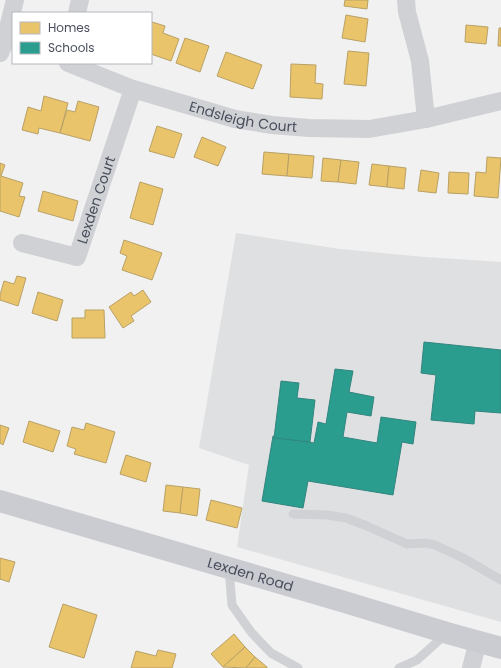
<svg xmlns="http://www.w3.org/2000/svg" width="501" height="668" viewBox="0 0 501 668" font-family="Poppins,sans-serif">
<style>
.education{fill:#dfe0e1}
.homes{fill:#e9c46a;stroke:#b9a166}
.schools{fill:#2a9d8f;stroke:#338580}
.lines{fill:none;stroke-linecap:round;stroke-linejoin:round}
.service{stroke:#cfd1d4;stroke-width:9}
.minor{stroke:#cfd1d4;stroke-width:18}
.primary{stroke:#caccd1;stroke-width:22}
.labels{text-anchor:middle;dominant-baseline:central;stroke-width:4;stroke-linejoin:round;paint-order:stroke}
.street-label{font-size:14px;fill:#494e5d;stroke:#fff}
</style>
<rect width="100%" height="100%" fill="#f1f1f1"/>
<path class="education" d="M236 233 340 249 425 257 501 262V622L237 547 249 465 199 448Z"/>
<g class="homes">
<path d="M345 0H368L367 9 344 6Z"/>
<path d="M346 15 368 19 365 42 342 38Z"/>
<path d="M152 22 165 26 163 33 179 39 171 61 151 54V24Z"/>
<path d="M466 25 488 27 486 44 465 42Z"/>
<path d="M499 28H501V46H498Z"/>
<path d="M185 38 209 46 200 72 176 63Z"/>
<path d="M348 51 369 53 366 86 344 84Z"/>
<path d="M226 52 262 65 253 89 217 76Z"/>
<path d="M291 64 316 65 315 83 323 84 322 99 290 97Z"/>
<path d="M44 96 68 103 60 133 39 128 38 134 22 130 28 107 41 111Z"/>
<path d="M78 101 99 107 90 141 60 133 67 110 75 112Z"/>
<path d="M157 126 182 134 174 158 149 151Z"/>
<path d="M202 137 226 147 218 166 194 157Z"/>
<path d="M264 152 289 154 287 176 262 174Z"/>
<path d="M289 154 314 156 312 178 287 176Z"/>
<path d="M487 157 501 158 498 198 474 196 476 172 486 173Z"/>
<path d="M323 158 341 160 338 182 321 181Z"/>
<path d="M341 160 359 162 356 184 338 182Z"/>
<path d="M0 163 5 165 1 176 23 183 19 196 25 197 19 217 0 211Z"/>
<path d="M372 164 389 166 387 187 369 185Z"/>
<path d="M389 166 406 168 404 189 387 187Z"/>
<path d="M421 170 439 173 436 193 418 191Z"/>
<path d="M449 172 469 173 468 194 448 193Z"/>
<path d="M140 182 163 189 153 225 130 218Z"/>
<path d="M43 191 78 201 73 221 38 211Z"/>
<path d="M124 240 162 253 152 280 122 270 127 256 120 253Z"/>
<path d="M17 276 26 278 18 306 0 300V295L4 281 14 284Z"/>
<path d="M143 290 151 302 131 316 134 321 123 328 109 307 131 292 134 296Z"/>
<path d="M38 292 63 300 57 321 32 313Z"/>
<path d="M85 310H104L105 338H72V318H85Z"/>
<path d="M29 421 60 431 53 452 23 442Z"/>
<path d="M86 423 115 432 106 463 74 454 76 449 67 446 72 427 84 430Z"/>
<path d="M0 425 9 428 3 445 0 443Z"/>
<path d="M126 455 151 463 146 482 120 474Z"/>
<path d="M166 485 183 487 180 513 163 511Z"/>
<path d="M183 487 200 489 197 516 180 513Z"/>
<path d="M211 500 242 508 237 528 206 520Z"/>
<path d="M0 558 15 562 9 582 0 579Z"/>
<path d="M63 604 97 615 84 658 49 647Z"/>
<path d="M234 634 245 647 223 667 211 654Z"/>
<path d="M245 647 255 657 246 668 223 667Z"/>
<path d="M158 650 176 654 172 668H131L136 651 156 656Z"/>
<path d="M255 657 267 667V668H246Z"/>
</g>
<g class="schools">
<path d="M424 342 501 350V413L475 411 474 424 431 420 436 375 421 373Z"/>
<path d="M335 369 353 371 349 392 374 397 371 416 347 412 343 437 377 443 381 417 416 422 413 444 402 442 393 495 308 481 303 508 262 501 273 436 314 443 318 422 326 424Z"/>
<path d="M281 381 299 383 297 398 315 400 310 442 274 438Z"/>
</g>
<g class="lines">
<g class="service">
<path d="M293 514 327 515 346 518 367 526 407 544 426 543 435 545 463 558 501 580"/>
<path d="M229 569 232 605 251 632 271 653 298 668"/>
<path d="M399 668 417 660 446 634"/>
</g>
<g class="minor">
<path d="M406 0 407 12 420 61 426 119"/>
<path d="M77 13 80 0"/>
<path d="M0 53 4 44 15 0"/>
<path id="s1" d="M68 63 133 89 235 119 272 125 309 128 369 129 426 119 480 106 501 101"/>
<path id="s2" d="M22 243 77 257 133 89"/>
<path d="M471 668 478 641"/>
</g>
<path class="primary" id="s3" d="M0 501 338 600 447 633 501 648"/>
</g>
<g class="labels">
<g class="street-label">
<text stroke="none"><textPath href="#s1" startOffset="184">Endsleigh Court</textPath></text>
<text stroke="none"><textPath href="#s2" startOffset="117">Lexden Court</textPath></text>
<text stroke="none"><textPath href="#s3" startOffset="261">Lexden Road</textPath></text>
</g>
</g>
<rect x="12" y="12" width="140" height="52" fill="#ffffff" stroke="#b6b8be"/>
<rect x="20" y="22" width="20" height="12" fill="#e9c46a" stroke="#b6b8be"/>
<text x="48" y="32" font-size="12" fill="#494e5d">Homes</text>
<rect x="20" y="42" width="20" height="12" fill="#2a9d8f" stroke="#b6b8be"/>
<text x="48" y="52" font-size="12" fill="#494e5d">Schools</text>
</svg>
